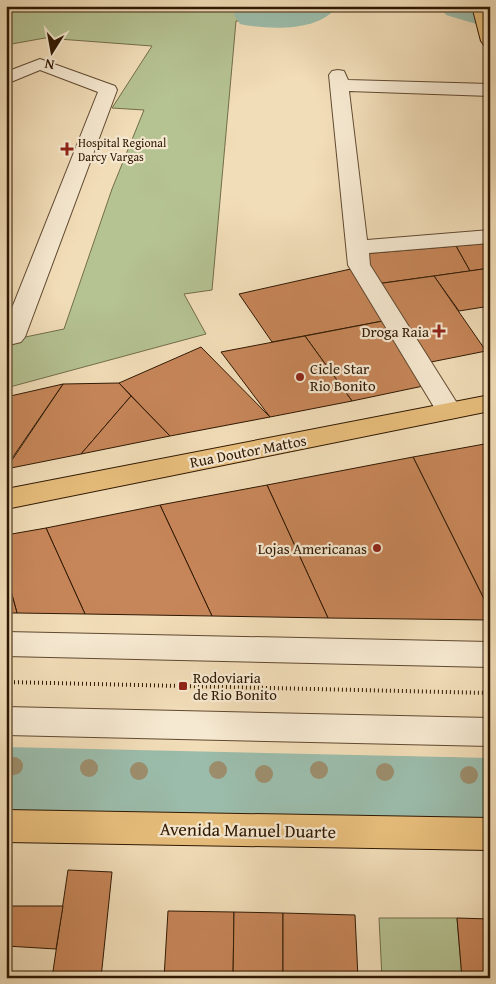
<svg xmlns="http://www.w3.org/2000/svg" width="496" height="984" viewBox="0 0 496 984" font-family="'Gentium Book Plus',serif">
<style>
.green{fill:#b5c292;stroke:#726d4a}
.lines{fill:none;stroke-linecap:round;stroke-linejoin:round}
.river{fill:#9bbcab;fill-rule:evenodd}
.building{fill:#c78659;stroke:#2f1803}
.minor-casing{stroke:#604930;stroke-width:2}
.major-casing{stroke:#2f1803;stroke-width:2}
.path{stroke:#2f1803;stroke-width:4;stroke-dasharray:1 3;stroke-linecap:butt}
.minor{fill:#f6e9d1;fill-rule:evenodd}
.major{fill:#e8be7c;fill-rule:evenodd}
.tree{fill:#9c8d6c}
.poi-dot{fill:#8f2418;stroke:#f6e9d1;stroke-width:2}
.labels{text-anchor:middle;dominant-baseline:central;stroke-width:4.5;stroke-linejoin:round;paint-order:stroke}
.far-poi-label{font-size:12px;fill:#2f1803;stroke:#f6e9d1;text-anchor:start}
.poi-label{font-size:15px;fill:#2f1803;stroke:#f6e9d1;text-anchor:end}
.street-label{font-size:15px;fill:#2f1803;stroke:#f6e9d1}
.near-street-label{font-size:18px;fill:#2f1803;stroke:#f6e9d1}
</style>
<rect width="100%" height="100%" fill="#f1ddb8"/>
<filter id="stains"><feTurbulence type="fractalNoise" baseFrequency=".004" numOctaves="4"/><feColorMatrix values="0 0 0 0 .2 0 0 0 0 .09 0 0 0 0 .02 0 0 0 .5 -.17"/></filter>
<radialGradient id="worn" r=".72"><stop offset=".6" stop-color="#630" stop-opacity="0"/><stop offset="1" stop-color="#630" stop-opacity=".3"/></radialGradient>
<g class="green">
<path d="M6 6H331L307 18 236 21 212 290 184 294 206 334 6 388V341L64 329 112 189 144 110 112 108 152 46 45 38 6 45Z"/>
<path d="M6 749 490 759V795L6 784Z"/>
<path d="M379 918H457L462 978H382Z"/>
</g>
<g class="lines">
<g class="river">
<path d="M240 6H337C320 32 268 30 240 24L234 15Z"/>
<path d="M440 6H490V28L446 15Z"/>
<path d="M6 747 490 758V832L6 821Z"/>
</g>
</g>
<g class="building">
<path d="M490 243V268L470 271 456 246Z"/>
<path d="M456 246 470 271 376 284 361 254Z"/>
<path d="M355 268 388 320 272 342 239 294Z"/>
<path d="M490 268V306L459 311 434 276Z"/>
<path d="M434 276 486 351 426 363 376 284Z"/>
<path d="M388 320 428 385 352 401 305 336Z"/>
<path d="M305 336 352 401 270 417 221 352Z"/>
<path d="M201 347 270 417 170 436 119 383Z"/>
<path d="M119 383 131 396 81 454 6 469 63 384Z"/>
<path d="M63 384 6 467V397Z"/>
<path d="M131 396 170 436 81 454Z"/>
<path d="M490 443V611L413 457Z"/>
<path d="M413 457 490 611V620L328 618 267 485Z"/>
<path d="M267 485 328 618 212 616 160 505Z"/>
<path d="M160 505 212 616 85 614 46 528Z"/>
<path d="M46 528 85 614 17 613 6 573V535Z"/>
<path d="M6 573 17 613H6Z"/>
<path d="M68 870 112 872 101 978H52Z"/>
<path d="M6 906H63L56 949 6 946Z"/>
<path d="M168 911 234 912 233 978H164Z"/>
<path d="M234 912 283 913V978H233Z"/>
<path d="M283 913 355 915 358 978H283Z"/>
<path d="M457 918 490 919V978H462Z"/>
</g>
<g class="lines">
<defs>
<g id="minor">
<path d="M40 59 115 86 117 90 25 337 21 342 13 344 6 343V323L98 92 40 70 6 84V72Z"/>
<path d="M338 70 344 71 348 80 490 84V96L349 91 367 240 490 230V243L369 253 370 265 462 411 458 417 449 419 440 417 348 265 329 75 332 71Z"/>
<path d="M6 632 490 642V667L6 656Z"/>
<path d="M6 707 490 718V746L6 735Z"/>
</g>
<g id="major">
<path d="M472 6H488L490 46 484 45 481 41Z"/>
<path d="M490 395V411L6 509V489Z"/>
<path d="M6 810 490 818V850L6 842Z"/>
</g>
</defs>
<use href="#minor" class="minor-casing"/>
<use href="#major" class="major-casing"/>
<path class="path" d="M6 682 490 693"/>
<use href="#minor" class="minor"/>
<use href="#major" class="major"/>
</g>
<g class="tree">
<circle cx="14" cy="766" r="9"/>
<circle cx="89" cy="768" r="9"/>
<circle cx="218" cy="770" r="9"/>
<circle cx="319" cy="770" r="9"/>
<circle cx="139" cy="771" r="9"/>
<circle cx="385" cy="772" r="9"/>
<circle cx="264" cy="774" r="9"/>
<circle cx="469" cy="775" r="9"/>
</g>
<g class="poi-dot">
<path d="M64.5 141.5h5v5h5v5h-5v5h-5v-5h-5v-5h5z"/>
<path d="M436.5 323.5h5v5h5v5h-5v5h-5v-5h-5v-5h5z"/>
<circle cx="300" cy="377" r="5"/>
<circle cx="377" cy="548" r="5"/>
<rect x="178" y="681" width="10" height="10" rx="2.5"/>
</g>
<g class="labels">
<g class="far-poi-label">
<text x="78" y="142">Hospital Regional<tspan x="78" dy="14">Darcy Vargas</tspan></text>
</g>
<g class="poi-label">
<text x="429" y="331">Droga Raia</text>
<text x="310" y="368" text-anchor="start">Cicle Star<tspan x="310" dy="17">Rio Bonito</tspan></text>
<text x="367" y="548">Lojas Americanas</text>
<text x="193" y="677" text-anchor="start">Rodoviaria<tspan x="193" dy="17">de Rio Bonito</tspan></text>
</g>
<g class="street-label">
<text transform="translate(248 451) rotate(-11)">Rua Doutor Mattos</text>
</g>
<g class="near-street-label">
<text transform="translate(248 830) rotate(1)">Avenida Manuel Duarte</text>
</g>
</g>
<rect width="496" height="984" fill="none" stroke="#f1ddb8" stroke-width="25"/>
<rect x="8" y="8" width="481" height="969" fill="none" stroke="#2f1803" stroke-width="2.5"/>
<rect x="12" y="12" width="471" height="959" fill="none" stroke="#2f1803"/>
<g transform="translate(52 52) rotate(191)" stroke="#f6e9d1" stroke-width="4" paint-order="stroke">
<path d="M0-4L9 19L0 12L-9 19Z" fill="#2f1803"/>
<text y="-8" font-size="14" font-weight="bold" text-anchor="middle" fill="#2f1803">N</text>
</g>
<rect width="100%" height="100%" filter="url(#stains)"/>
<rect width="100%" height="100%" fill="url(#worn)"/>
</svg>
